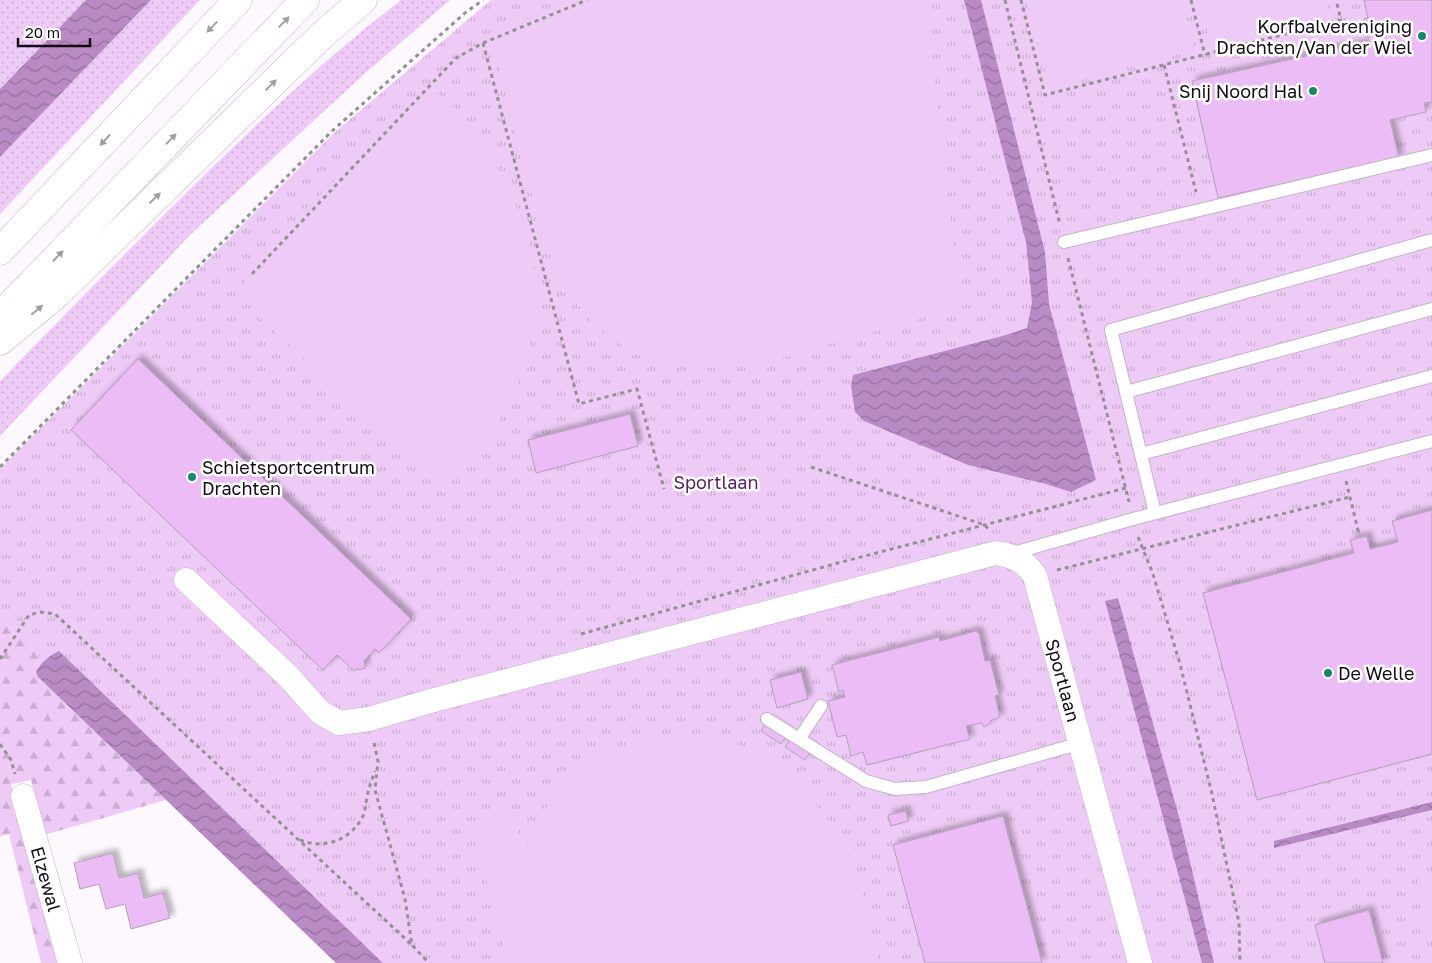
<svg xmlns="http://www.w3.org/2000/svg" width="1432" height="963" viewBox="0 0 1432 963" font-family="'Golos Text',sans-serif">
<style>
.grass{fill:url(#grass-dots)}
.forest{fill:url(#forest-firs)}
.park{fill:url(#park-tufts)}
.pitch{fill:#eecbf7}
.water{fill:url(#water-waves)}
.building{fill:#ecbcf7;stroke:#b2a0b6;filter:url(#shadow)}
.lines{fill:none;stroke-linecap:round;stroke-linejoin:round}
.lane-casing{stroke:#c5b3c9;stroke-width:14}
.street-casing{stroke:#c5b3c9;stroke-width:25}
.highway-casing{stroke:#c5b3c9;stroke-width:29}
.path{stroke:#959096;stroke-width:3;stroke-dasharray:4 4;stroke-linecap:butt}
.lane{stroke:#fff;stroke-width:12}
.street{stroke:#fff;stroke-width:24}
.highway{stroke:#fff;stroke-width:28}
.oneway{fill:#a09ea1}
.poi-dot{fill:#11896b;stroke:#fff;stroke-width:2}
.labels{text-anchor:middle;dominant-baseline:central;stroke-width:5;stroke-linejoin:round;paint-order:stroke}
.poi-label{font-size:18px;fill:#120c13;stroke:#fff;text-anchor:end}
.park-label{font-size:18px;fill:#571f64;stroke:#fff}
.street-label{font-size:18px;fill:#120c13;stroke:#fff}
</style>
<defs>
<pattern id="grass-dots" width="8" height="8" patternUnits="userSpaceOnUse" patternTransform="scale(1.25)"><rect width="8" height="8" fill="#eecbf7"/><path d="M2 2h.1M6 6h.1" fill="none" stroke="#cbadd3" stroke-width="1.8" stroke-linecap="round"/></pattern>
<pattern id="forest-firs" width="22" height="20" patternUnits="userSpaceOnUse" patternTransform="scale(1.25)"><rect width="22" height="20" fill="#eecbf7"/><path d="M5 1l3.5 6h-7zM16 11l3.5 6h-7z" fill="#cbadd3"/></pattern>
<pattern id="park-tufts" width="24" height="20" patternUnits="userSpaceOnUse" patternTransform="scale(1.25)"><rect width="24" height="20" fill="#eecbf7"/><path d="M3 7l-1-3M5 7V3M7 7l1-3M15 17l-1-3M17 17v-4M19 17l1-3" fill="none" stroke="#cbadd3"/></pattern>
<pattern id="water-waves" width="16" height="10" patternUnits="userSpaceOnUse" patternTransform="scale(1.25)"><rect width="16" height="10" fill="#b98bc4"/><path d="M0 5q4-4 8 0t8 0" fill="none" stroke="#95709e"/></pattern>
<filter id="shadow"><feDropShadow dx="4.5" dy="-4.5" stdDeviation="2.5" flood-color="#0004"/></filter>
</defs>
<rect width="100%" height="100%" fill="#fcf8fd"/>
<g class="grass">
<path d="M0 0H86L0 89Z"/>
<path d="M151 0H200L0 214V157Z"/>
<path d="M401 0H450L362 76 190 235 0 436V381C57 322 115 264 173 206 246 134 320 62 401 0Z"/>
</g>
<path class="forest" d="M0 477 383 963 45 662 39 666 38 677 166 800 44 835 31 780 11 784 61 963H41L9 834 0 836Z"/>
<path class="park" d="M491 0H1432V963H383L59 652 52 654 45 662 0 620V469L335 132Z"/>
<g class="pitch">
<path d="M571 0H925L961 307 782 358 745 366 710 368 682 366 656 363 631 352 608 336 587 317 570 293 552 260 540 225 519 146 491 34Z"/>
<path d="M1027 0H1182L1195 50 1049 86Z"/>
<path d="M1200 0H1326L1330 17 1212 47Z"/>
<path d="M427 85C434 91 443 98 450 104 493 146 528 219 536 278 540 313 528 364 513 396 497 430 468 457 443 484L262 320C241 296 238 282 260 257Z"/>
<path d="M675 735C696 736 716 738 735 744 778 757 828 811 847 850 863 884 870 926 880 963H508L471 822 512 811 524 854C548 782 600 742 675 735Z"/>
<path d="M1432 877V940L1418 881Z"/>
</g>
<g class="water">
<path d="M86 0H151L0 157V89Z"/>
<path d="M964 0H981L1045 252 1049 304 1096 480 1071 492 1046 484 968 465 864 421 855 412 851 386 853 375 1006 335 1027 328 1032 302 1026 242Z"/>
<path d="M1118 598 1181 824 1214 963H1202L1105 601Z"/>
<path d="M59 651 383 963H336L38 677 36 672C40 663 50 655 59 651Z"/>
<path d="M1432 802V810L1274 848V841Z"/>
</g>
<g class="building">
<path d="M1364 0H1432V102L1424 103 1426 112 1390 120 1399 158 1218 198 1192 81 1369 42 1364 19 1368 18Z"/>
<path d="M138 359 411 619 379 653 375 649 364 661 365 668 358 670 357 668 354 671 337 655 323 670 71 430Z"/>
<path d="M630 414 638 446 536 473 528 440Z"/>
<path d="M1432 510V754L1257 800 1203 593 1354 553 1350 540 1367 536 1370 549 1398 542 1392 521Z"/>
<path d="M975 631 979 633 985 661 990 660 999 695 995 696 1000 717 990 721 991 723 984 727 982 723 966 726 970 739 867 765 863 752 851 756 846 735 837 737 828 701 845 697 843 690 839 692 832 665 939 637 940 641Z"/>
<path d="M801 672 808 699 777 708 770 680Z"/>
<path d="M768 721 788 734 781 744 761 731Z"/>
<path d="M792 737 812 749 805 760 785 747Z"/>
<path d="M906 811 908 821 891 826 888 815Z"/>
<path d="M1003 816 1042 963H925L893 845Z"/>
<path d="M113 853 119 878 138 873 144 898 163 893 170 918 131 929 125 904 106 909 99 884 80 889 74 863Z"/>
<path d="M1369 910 1383 963H1325L1315 925Z"/>
</g>
<g class="lines">
<defs>
<g id="lane">
<path d="M1064 242 1432 155"/>
<path d="M1126 392 1432 309"/>
<path d="M1141 454 1432 376"/>
<path d="M1155 513 1111 330 1432 240"/>
<path d="M1010 554 1133 519 1432 441"/>
<path d="M767 719 866 781 895 789 926 787 1081 743"/>
<path d="M799 739 821 706"/>
</g>
<g id="street">
<path id="s1" d="M186 580 288 676 320 712 339 723 369 719 434 700 996 553C1012 555 1026 561 1035 576L1140 963"/>
<path id="s2" d="M23 796 70 963"/>
</g>
<g id="highway">
<path d="M0 251 238 0"/>
<path d="M0 316 305 0"/>
<path d="M0 341 57 294 321 36 363 0"/>
</g>
</defs>
<use href="#lane" class="lane-casing"/>
<use href="#street" class="street-casing"/>
<use href="#highway" class="highway-casing"/>
<g class="path">
<path d="M1005 0 1060 225"/>
<path d="M1021 0 1045 95 1341 20 1336 0"/>
<path d="M1191 0 1205 55"/>
<path d="M483 43 579 404 637 389 664 489"/>
<path d="M1164 65 1196 192"/>
<path d="M1068 258 1129 502"/>
<path d="M252 274 456 58 483 43 587 0"/>
<path d="M0 467 332 131 465 13 483 0"/>
<path d="M811 467 985 525 989 530"/>
<path d="M1346 481 1359 534"/>
<path d="M1138 537 1153 574 1180 664 1212 794 1239 923 1240 963"/>
<path d="M1057 570 1350 497"/>
<path d="M581 634 838 563 1126 488"/>
<path d="M0 659 29 615 40 612 55 614 412 945"/>
<path d="M374 743 378 761 375 790 405 899 412 945 429 963"/>
<path d="M0 744 11 760 15 774"/>
<path d="M300 840C324 850 351 840 363 816 366 810 365 804 367 798 368 789 372 780 375 771"/>
</g>
<use href="#lane" class="lane"/>
<use href="#street" class="street"/>
<use href="#highway" class="highway"/>
</g>
<defs><path id="oneway-solid" d="M-6-.8H1V-3.2L6.5 0L1 3.2V.8H-6Z" transform="scale(1.25)"/></defs>
<g class="oneway">
<use href="#oneway-solid" transform="translate(284 22) rotate(-46)"/>
<use href="#oneway-solid" transform="translate(212 27) rotate(134)"/>
<use href="#oneway-solid" transform="translate(271 85) rotate(-44)"/>
<use href="#oneway-solid" transform="translate(171 139) rotate(-46)"/>
<use href="#oneway-solid" transform="translate(105 140) rotate(133)"/>
<use href="#oneway-solid" transform="translate(155 198) rotate(-44)"/>
<use href="#oneway-solid" transform="translate(58 256) rotate(-46)"/>
<use href="#oneway-solid" transform="translate(37 310) rotate(-40)"/>
</g>
<g class="poi-dot">
<circle cx="1422" cy="36" r="5"/>
<circle cx="1313" cy="91" r="5"/>
<circle cx="192" cy="477" r="5"/>
<circle cx="1328" cy="673" r="5"/>
</g>
<g class="labels">
<g class="poi-label">
<text x="1412" y="26">Korfbalvereniging<tspan x="1412" dy="21">Drachten/Van der Wiel</tspan></text>
<text x="1303" y="91">Snij Noord Hal</text>
<text x="202" y="467" text-anchor="start">Schietsportcentrum<tspan x="202" dy="21">Drachten</tspan></text>
<text x="1338" y="673" text-anchor="start">De Welle</text>
</g>
<g class="park-label">
<text x="716" y="482">Sportlaan</text>
</g>
<g class="street-label">
<text stroke="none"><textPath href="#s1" startOffset="1044">Sportlaan</textPath></text>
<text stroke="none"><textPath href="#s2" startOffset="86">Elzewal</textPath></text>
</g>
</g>
<path d="M18 38v8h72v-8" fill="none" stroke="#120c13" stroke-width="2.5"/>
<text x="25" y="38" font-size="15" fill="#120c13" stroke="#ffffff" stroke-width="4" paint-order="stroke">20 m</text>
</svg>
